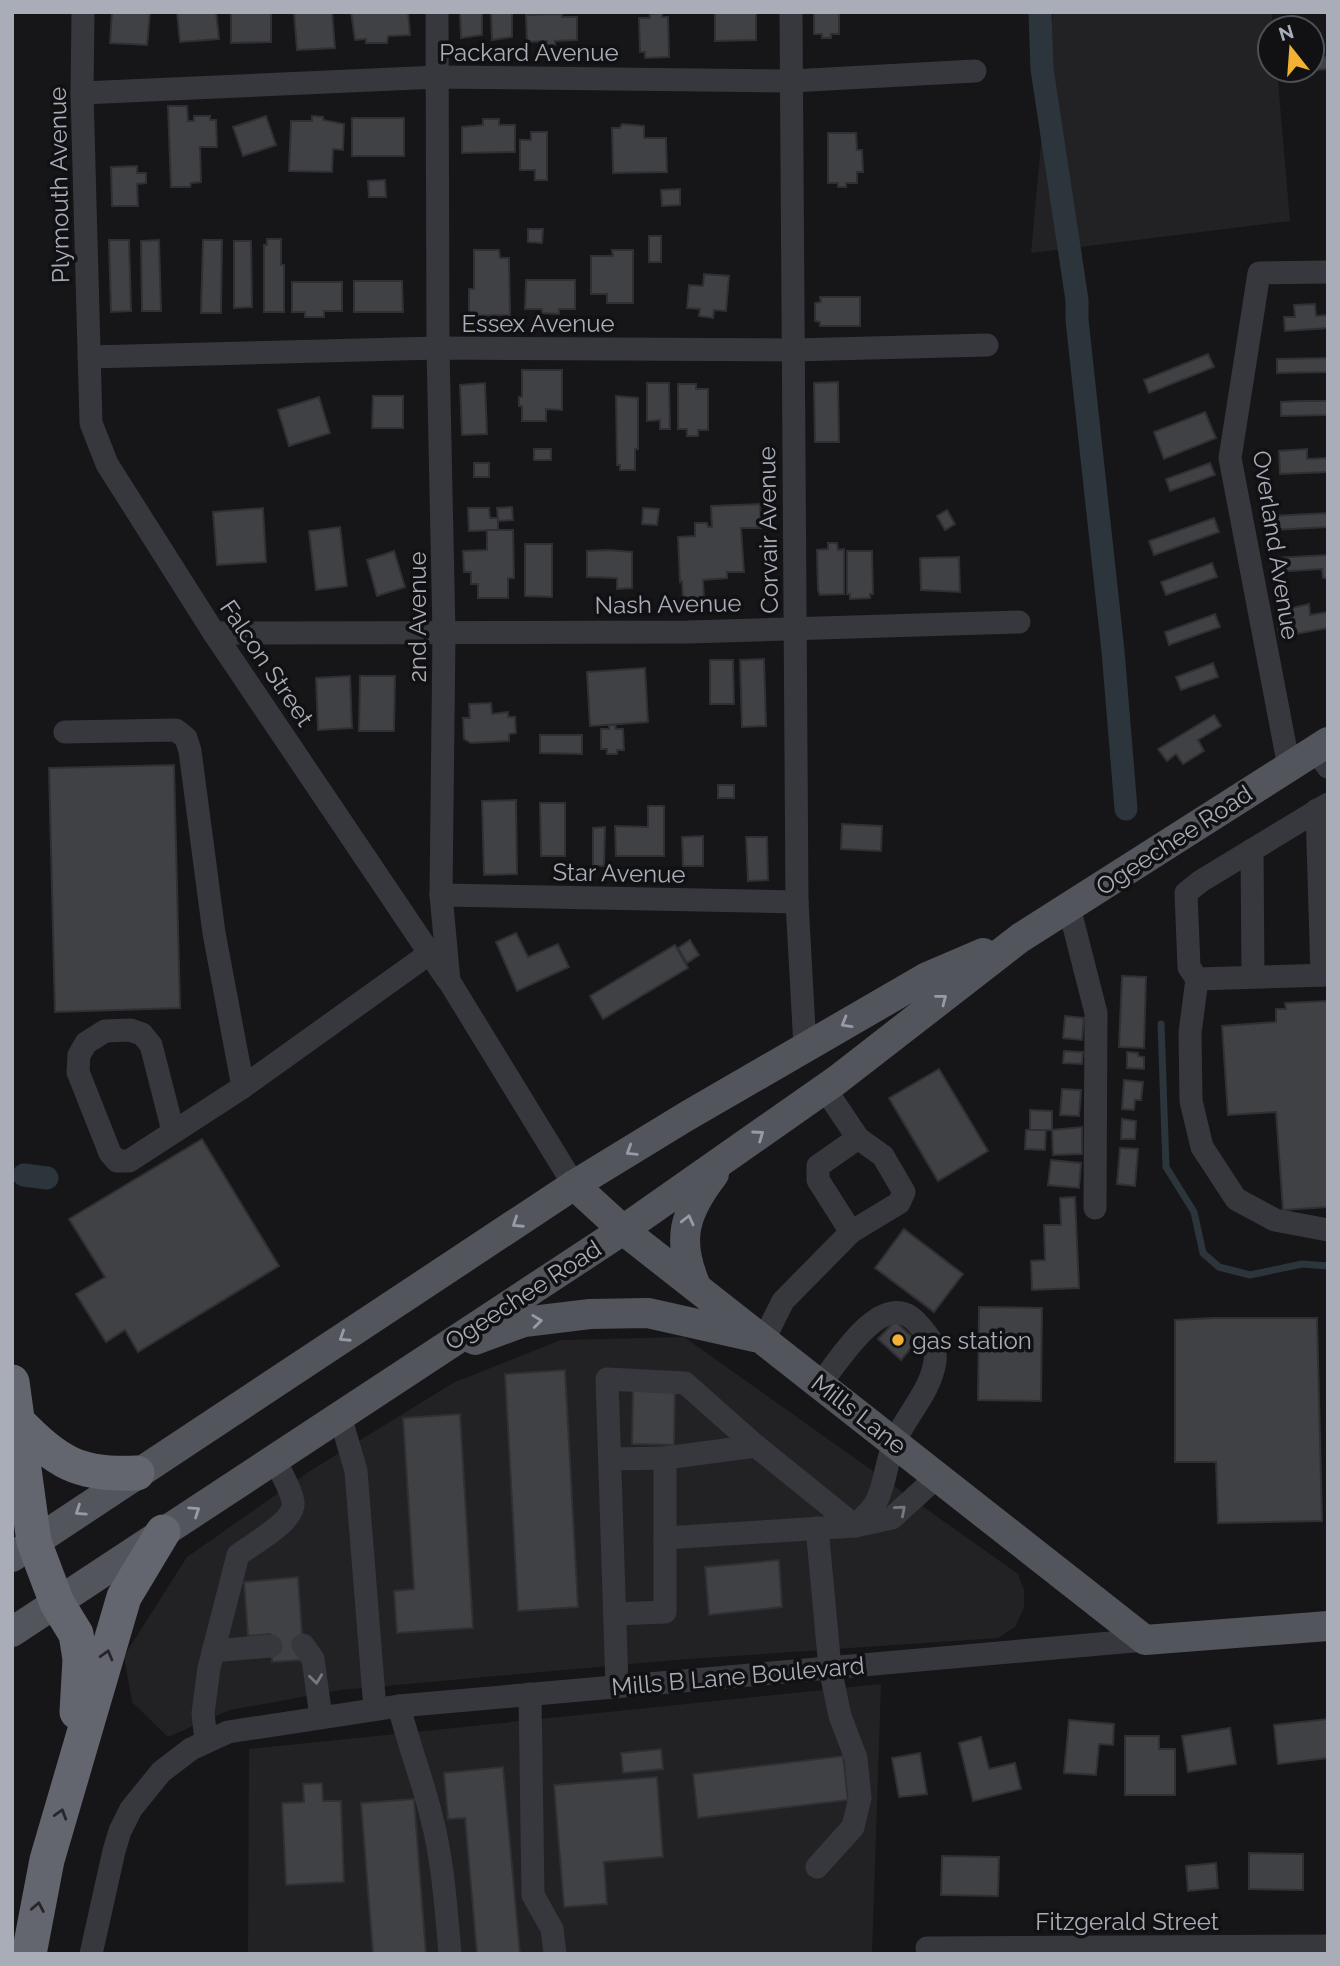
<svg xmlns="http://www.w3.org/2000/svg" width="1340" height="1966" viewBox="0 0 1340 1966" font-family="Raleway,sans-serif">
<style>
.built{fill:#222225}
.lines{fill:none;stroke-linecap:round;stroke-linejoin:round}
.stream{stroke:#2c353c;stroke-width:7}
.canal{stroke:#2c353c;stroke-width:23}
.building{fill:#404145;stroke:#303034;stroke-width:2}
.minor{stroke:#37383d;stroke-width:23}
.major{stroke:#53555c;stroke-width:30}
.highway{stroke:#63666e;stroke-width:35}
.oneway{stroke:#979ba6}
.oneway2{stroke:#757881}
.oneway3{stroke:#26262a}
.poi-dot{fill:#f2b134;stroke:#111113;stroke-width:2.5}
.labels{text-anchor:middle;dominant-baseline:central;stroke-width:7;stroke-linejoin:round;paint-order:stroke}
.street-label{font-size:24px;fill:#a8adb8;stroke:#111113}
.poi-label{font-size:24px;fill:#a8adb8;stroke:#111113;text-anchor:start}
</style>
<rect width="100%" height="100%" fill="#161618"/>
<g class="built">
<path d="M1053 12H1272L1273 28H1270V70H1277L1290 221 1031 253Z"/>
<path d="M684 1337 1018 1574 1024 1590V1608L1015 1627 998 1638 675 1660 341 1690 230 1710 168 1737 132 1702 124 1656 187 1557 310 1471 453 1383 561 1340Z"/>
<path d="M881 1684 872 1954H248L249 1749Z"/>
</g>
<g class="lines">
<path class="stream" d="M1161 1024 1166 1167 1194 1212 1203 1253 1219 1267 1250 1275 1302 1264 1328 1266"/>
<g class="canal">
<path d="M1040 12 1042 69 1077 300V320L1113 651 1126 809"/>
<path d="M24 1175 47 1178"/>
</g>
</g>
<g class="building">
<path d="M112 12H150L147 45 110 43Z"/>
<path d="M177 12H216L219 39 180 42Z"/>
<path d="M231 12H271V42L231 43Z"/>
<path d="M294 12H332L335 48 297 50Z"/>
<path d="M351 12H408L410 35 388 36 387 43H366V39L355 40Z"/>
<path d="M460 12H482V35L461 38Z"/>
<path d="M491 12H512V37L492 40Z"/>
<path d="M715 12H756V40L715 41Z"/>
<path d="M814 12H839V34H831V38H822V34H814Z"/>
<path d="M662 13V17H668L669 57 645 58V52H640L639 18H650V14Z"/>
<path d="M562 14V17H577V40L555 41V45H547V41L527 42 526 15Z"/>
<path d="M1328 56V69L1316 70 1315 59Z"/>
<path d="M168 106H187L188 121H194V116H210V120H216L217 147H200L201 182 191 183 190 187H171Z"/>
<path d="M266 116 276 145 243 156 233 127Z"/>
<path d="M312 116 323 117V120L344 124 343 150 333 149 332 172 289 171 291 121H312Z"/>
<rect x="352" y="118" width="52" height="38"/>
<path d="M483 119H499V125H515V152L462 153V127L483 125Z"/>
<path d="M622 124 644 126V138H666L667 172 613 173 612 128H620Z"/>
<path d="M531 132H547V180H535V170H520V140H531Z"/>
<path d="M828 133H856L857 150H862L863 172H857V183H846V187H838V183H828Z"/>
<path d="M137 166V173H146V183L137 184 138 206H112L111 167Z"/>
<path d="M385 180 386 197H369L368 181Z"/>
<path d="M680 189V205L662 206 661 190Z"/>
<path d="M528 229H543L542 243 528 242Z"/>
<rect x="649" y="236" width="12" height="26"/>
<path d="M267 239H281V265H284V312H264V245H267Z"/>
<path d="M109 240H129L131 311 111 312Z"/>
<path d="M159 240 161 311H142L141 241Z"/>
<path d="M203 240H222L221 313H201Z"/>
<path d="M234 241H251L252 307 234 308Z"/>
<path d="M474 250H499L500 258H509L510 315 469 316V289H474Z"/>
<path d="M612 250H633V303H607V294H591V256H613Z"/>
<path d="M704 274 729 276 726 311 714 310 713 318 699 316 700 309 687 308 689 285 703 286Z"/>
<path d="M526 280H575V309H559V314L542 313V309H525Z"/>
<path d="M354 281H402L403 312H354Z"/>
<path d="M292 282H342V311H324V317H305V312H292Z"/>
<path d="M820 297H860V326H820V322L815 321V303L821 302Z"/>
<path d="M1315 304 1316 316 1328 315V328L1285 331 1284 317H1295L1294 305Z"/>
<path d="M1208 354 1214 367 1149 393 1144 380Z"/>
<path d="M1328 358V372L1277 373V359Z"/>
<path d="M522 370H562V410L546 409V421H522V406H519V397H522Z"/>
<path d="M838 382 839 442H815L814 383Z"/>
<path d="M485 383 487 434 462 435 460 385Z"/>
<path d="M647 383H669L670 429H660V420L647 421Z"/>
<path d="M678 384H696V389H708V430H698V436H687V429H678Z"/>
<path d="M373 396H403V428H372Z"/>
<path d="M616 396 638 398V449H635V470H620V465H617Z"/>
<path d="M319 397 330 433 289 446 278 410Z"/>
<path d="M1299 401H1328V415L1281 416V402Z"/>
<path d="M1205 412 1216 438 1164 459 1154 432Z"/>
<rect x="534" y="449" width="17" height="11"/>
<path d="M1307 449V459L1328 458V472L1280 474 1279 451Z"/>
<rect x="474" y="463" width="15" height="14"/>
<path d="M1210 463 1215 475 1170 491 1166 479Z"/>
<path d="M760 504 761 528H741L744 572H727V578L703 580 704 599 683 600 682 581 680 582 678 537 695 536V523H707L708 527H712L711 506Z"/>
<path d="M512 507 513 520 498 521 497 508Z"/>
<path d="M263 508 266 562 217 565 213 512Z"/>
<path d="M468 508H489L490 518H498V530L469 531Z"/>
<path d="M643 508 659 509 657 525 642 524Z"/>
<path d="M947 510 955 524 945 530 937 516Z"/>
<path d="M1328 513V527L1272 530 1271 516Z"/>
<path d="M1214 518 1219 532 1154 555 1149 541Z"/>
<path d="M340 527 347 586 316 590 309 531Z"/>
<path d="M487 530H513L514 578H508V598H478V584H471V572H464L463 551 487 550Z"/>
<path d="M828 543H837L838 550 844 549V594L820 595 818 590 817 550 828 549Z"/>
<path d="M525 544H552V597L525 596Z"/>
<path d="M608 550 632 552V588L617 589V578L587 577V551Z"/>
<path d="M394 551 405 587 377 596 367 560Z"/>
<path d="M847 551H872L873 594H870V598L850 599V594H847Z"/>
<path d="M1328 555V578H1323L1322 569 1274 572 1273 558Z"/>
<path d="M959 557 960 592 921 590 920 558Z"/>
<path d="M1212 563 1217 577 1166 595 1161 582Z"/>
<path d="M1309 604 1310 615 1328 612V628L1279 637 1277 621 1289 620 1288 609Z"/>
<path d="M1215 614 1220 627 1169 645 1165 632Z"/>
<path d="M764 659 766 726 742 727 740 660Z"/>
<path d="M710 660H733L734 704H710Z"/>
<path d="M1213 663 1218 677 1181 690 1176 677Z"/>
<path d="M645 668 648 722 590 726 587 672Z"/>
<path d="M350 676 352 728 318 730 316 678Z"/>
<path d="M360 676H395L394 731H359Z"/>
<path d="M491 703 492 714 508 712V717H515L516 733 509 734V741L471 743 464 739 463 718H470L469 704Z"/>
<path d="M1214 715 1221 726 1198 740 1204 751 1183 764 1176 754 1167 761 1158 749Z"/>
<path d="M609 725H615L616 729H623L624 750H617V754H607V749H601V729H609Z"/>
<path d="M540 735H582V754L540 753Z"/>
<path d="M174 765 180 1008 55 1012 49 768Z"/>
<rect x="718" y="785" width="16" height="13"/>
<path d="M516 800 517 874 484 875 482 801Z"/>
<path d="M540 803H565V856H541Z"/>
<path d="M648 806H664V856H616L615 826 648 827Z"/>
<path d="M842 824 882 826 881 851 841 849Z"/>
<path d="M605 827 604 866H593V828Z"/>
<path d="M703 836V866H683L682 837Z"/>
<path d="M746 837H767L768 880 748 881Z"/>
<path d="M516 933 528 957 558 944 569 967 517 991 496 942Z"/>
<path d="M690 940 699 955 687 963 678 948Z"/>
<path d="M675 945 688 968 603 1019 590 996Z"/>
<path d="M1122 976 1146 977 1144 1048 1119 1047Z"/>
<path d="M1328 1001V1207L1283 1210 1276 1112 1228 1115 1222 1026 1276 1022V1009H1286L1285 1003Z"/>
<path d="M1065 1016 1084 1018 1082 1040 1063 1038Z"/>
<path d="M1064 1051 1083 1052 1082 1064 1063 1063Z"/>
<path d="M1127 1052 1138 1053V1056L1144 1057V1069L1127 1068Z"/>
<path d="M939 1069 988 1151 938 1181 889 1098Z"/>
<path d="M1124 1080 1143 1082 1141 1100H1135L1134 1110 1122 1109Z"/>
<path d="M1062 1089 1081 1090 1079 1116 1060 1115Z"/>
<path d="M1030 1110 1052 1111V1130H1030Z"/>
<path d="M1122 1119 1136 1121 1135 1139H1121Z"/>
<path d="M1082 1127V1154L1053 1155 1052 1130Z"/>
<path d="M1026 1130H1046L1045 1150 1025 1149Z"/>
<path d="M202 1139 279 1266 138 1352 125 1330 106 1342 76 1294 105 1277 69 1219Z"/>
<path d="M1120 1148 1138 1149 1135 1186 1117 1184Z"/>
<path d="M1051 1160 1081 1163 1079 1188 1048 1185Z"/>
<path d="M1075 1197 1079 1288 1032 1290 1031 1261 1045 1260 1044 1225H1061L1060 1198Z"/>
<path d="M904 1229 963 1274 934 1312 875 1268Z"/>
<path d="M979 1307 1042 1308 1041 1401 978 1400Z"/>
<path d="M1213 1318H1317L1322 1521 1218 1523 1216 1462H1175V1320Z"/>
<path d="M895 1321 917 1341 901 1360 878 1339Z"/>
<path d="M565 1370 578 1607 518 1611 505 1374Z"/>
<path d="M633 1385 675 1386 674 1445 632 1444Z"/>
<path d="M460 1414 473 1628 397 1633 394 1591 414 1589 403 1418Z"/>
<path d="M779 1560 782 1607 709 1615 705 1567Z"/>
<path d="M298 1577 304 1660 272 1662 270 1634 248 1636 244 1582Z"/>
<path d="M1328 1719V1758L1278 1764 1274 1725Z"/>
<path d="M1069 1720 1114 1724 1113 1745 1099 1744 1096 1775 1064 1773Z"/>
<path d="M1230 1728 1236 1764 1188 1772 1182 1736Z"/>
<path d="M1125 1736H1159V1749H1175V1795H1125Z"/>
<path d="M981 1737 989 1769 1015 1763 1021 1789 973 1801 959 1743Z"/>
<path d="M661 1749 663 1769 623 1773 621 1753Z"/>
<path d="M920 1753 927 1794 899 1797 892 1758Z"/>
<path d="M843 1756 848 1800 698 1818 693 1774Z"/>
<path d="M503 1767 520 1954H477L465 1818 448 1819 444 1773Z"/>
<path d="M657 1777 663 1857 604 1862 607 1904 564 1907 554 1785Z"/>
<path d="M322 1783 323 1801H341L344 1882 286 1885 282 1803 304 1802 303 1784Z"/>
<path d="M414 1799 426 1954H373L361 1803Z"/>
<path d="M1249 1853 1303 1854V1890L1249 1889Z"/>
<path d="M942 1856 999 1857 998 1896 941 1895Z"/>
<path d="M1216 1863 1218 1888 1188 1891 1186 1866Z"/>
</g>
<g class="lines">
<g class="minor">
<path d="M83 12 82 93 91 423 107 464 214 633 447 979"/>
<path d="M437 12 438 348 444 633 441 895 449 981 574 1185"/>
<path d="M791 12 797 902 805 1047"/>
<path d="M82 93 438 77 791 81 975 71"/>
<path d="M89 357 438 348 793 350 987 345"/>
<path d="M214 633 688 632 1019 622"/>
<path d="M65 732 176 730 186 738 190 751 214 933 243 1087 430 953"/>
<path d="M1315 750 1328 767"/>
<path d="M1289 767 1230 458 1259 273 1328 272"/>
<path d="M1328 804 1201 881 1186 893 1189 967 1197 979 1328 975"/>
<path d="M1317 810 1322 975"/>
<path d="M1252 850 1253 976"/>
<path d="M441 895 797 902"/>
<path d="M1069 907 1096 1013 1095 1208"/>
<path d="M1197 979 1190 1033 1191 1101 1202 1147 1236 1199 1275 1220 1328 1230"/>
<path d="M173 1131 151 1045 142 1034 130 1030 105 1031 86 1043 79 1055 78 1072 110 1153 117 1161H129L243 1087"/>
<path d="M851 1232 899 1203 904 1192 883 1156 858 1138"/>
<path d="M764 1339 783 1301 851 1232 818 1180V1166L858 1138 825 1089"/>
<path d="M340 1416 356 1471 375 1709"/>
<path d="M665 1458 756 1446"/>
<path d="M610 1459 665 1458V1612L615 1614"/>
<path d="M817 1528 830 1668 840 1716 856 1758 860 1798 853 1827 817 1867"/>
<path d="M665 1538 855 1526 892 1518 938 1476"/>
<path d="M303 1645 313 1659 321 1717"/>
<path d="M213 1651 271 1646"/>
<path d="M617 1687 607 1379 685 1383 756 1446 855 1526C861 1519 872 1511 876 1502 886 1484 886 1460 895 1441 907 1414 931 1391 935 1361 937 1345 928 1335 918 1324 884 1284 840 1360 820 1384"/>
<path d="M530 1694 533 1895 552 1929 555 1954"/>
<path d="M399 1706C408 1743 422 1778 431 1815 443 1860 446 1908 450 1954"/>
<path d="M206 1741 203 1713 209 1668 238 1555C252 1544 296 1521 293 1502 291 1488 280 1472 275 1460"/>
<path d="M927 1948 1328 1946"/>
<path d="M91 1954 114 1851 120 1831 131 1809 161 1772 191 1749 228 1732 399 1706 1145 1640"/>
</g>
<g class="major">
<path d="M574 1185 623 1230 1145 1640 1328 1626"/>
<path d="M696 1286C676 1240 684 1213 714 1174"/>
<path d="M475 1340 524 1322 590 1314 648 1313 755 1337"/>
<path d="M12 1557 574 1185 687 1116 927 977 983 953"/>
<path d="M12 1632 623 1230 837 1080 1020 938 1328 742"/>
</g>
<g class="highway">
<path d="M12 1382 34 1542 57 1603 76 1634 80 1659 77 1712"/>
<path d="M17 1421C57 1462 78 1476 137 1473"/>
<path d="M29 1954 47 1860 124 1597 163 1532"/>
</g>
</g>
<defs><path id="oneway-chevron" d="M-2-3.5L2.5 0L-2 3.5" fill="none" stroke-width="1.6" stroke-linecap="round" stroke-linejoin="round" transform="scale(1.75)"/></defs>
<g class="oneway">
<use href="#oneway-chevron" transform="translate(942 999) rotate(-38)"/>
<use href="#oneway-chevron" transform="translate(846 1023) rotate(150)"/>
<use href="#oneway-chevron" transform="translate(759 1135) rotate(-35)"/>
<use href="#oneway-chevron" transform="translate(631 1151) rotate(148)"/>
<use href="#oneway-chevron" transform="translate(688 1220) rotate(-76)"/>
<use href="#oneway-chevron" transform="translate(517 1223) rotate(147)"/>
<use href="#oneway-chevron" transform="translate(537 1321) rotate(-7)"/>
<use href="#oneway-chevron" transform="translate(344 1337) rotate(147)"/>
<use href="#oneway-chevron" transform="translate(80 1511) rotate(146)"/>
<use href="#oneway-chevron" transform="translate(195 1511) rotate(-34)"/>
</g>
<g class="oneway2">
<use href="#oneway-chevron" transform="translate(901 1510) rotate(-41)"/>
<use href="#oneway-chevron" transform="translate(316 1679) rotate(83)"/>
</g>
<g class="oneway3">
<use href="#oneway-chevron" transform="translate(107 1655) rotate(-74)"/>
<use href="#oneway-chevron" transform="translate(61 1814) rotate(-73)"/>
<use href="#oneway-chevron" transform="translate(38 1907) rotate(-79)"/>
</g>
<circle class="poi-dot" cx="898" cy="1340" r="7"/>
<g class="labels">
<g class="street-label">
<text x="529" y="52">Packard Avenue</text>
<text transform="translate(59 185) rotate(-91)">Plymouth Avenue</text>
<text x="538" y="323">Essex Avenue</text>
<text transform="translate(768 530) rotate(-91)">Corvair Avenue</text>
<text transform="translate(1276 545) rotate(81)">Overland Avenue</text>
<text transform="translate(668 604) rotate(-1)">Nash Avenue</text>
<text transform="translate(417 617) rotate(-90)">2nd Avenue</text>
<text transform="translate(267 663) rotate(56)">Falcon Street</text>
<text transform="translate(1174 840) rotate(-33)">Ogeechee Road</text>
<text transform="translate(619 873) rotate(1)">Star Avenue</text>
<text transform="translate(523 1295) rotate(-33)">Ogeechee Road</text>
<text transform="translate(859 1414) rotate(38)">Mills Lane</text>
<text transform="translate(738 1676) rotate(-5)">Mills B Lane Boulevard</text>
<text x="1127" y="1921">Fitzgerald Street</text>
</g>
<g class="poi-label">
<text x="912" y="1340">gas station</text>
</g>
</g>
<rect width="1340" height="1966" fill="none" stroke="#a8adb8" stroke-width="28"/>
<g transform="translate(1291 49) rotate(343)"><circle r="33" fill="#111113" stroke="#4d4f55" stroke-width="2"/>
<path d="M0-5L12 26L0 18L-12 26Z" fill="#f2b134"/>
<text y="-10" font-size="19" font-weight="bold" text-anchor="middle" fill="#a8adb8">N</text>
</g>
</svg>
